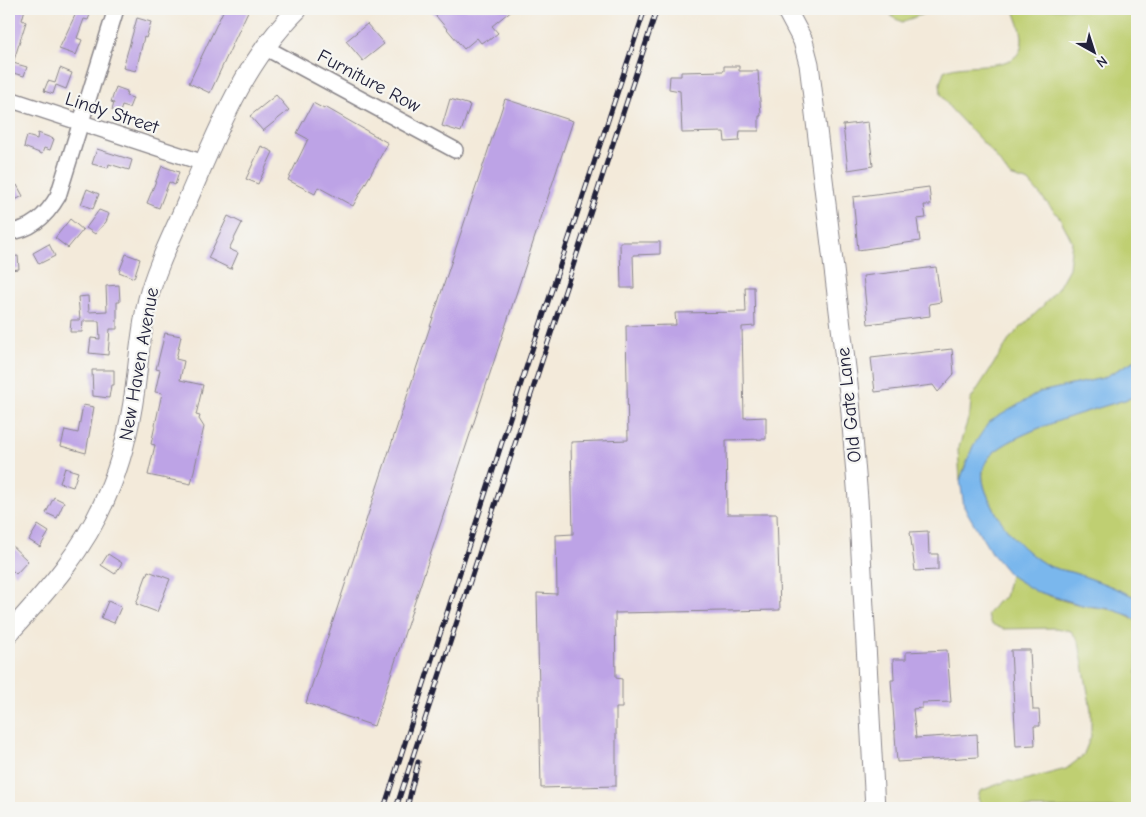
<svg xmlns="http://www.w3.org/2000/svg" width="1146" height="817" viewBox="0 0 1146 817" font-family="'Comic Neue',sans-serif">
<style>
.green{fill:#bfcf72;stroke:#707856}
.water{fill:#7ab7ed;stroke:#4e6c94}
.building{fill:#bda3e6}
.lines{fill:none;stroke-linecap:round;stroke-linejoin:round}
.minor-casing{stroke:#8a868a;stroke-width:18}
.major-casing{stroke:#8a868a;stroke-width:21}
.minor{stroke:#fff;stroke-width:15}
.major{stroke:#fff;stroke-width:19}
.rail-casing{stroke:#22223b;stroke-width:5}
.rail{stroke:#f6f6f2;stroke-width:3;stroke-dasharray:9;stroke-linecap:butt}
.labels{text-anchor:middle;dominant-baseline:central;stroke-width:4.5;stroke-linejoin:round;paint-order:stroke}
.street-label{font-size:19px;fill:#22223b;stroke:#f6f6f2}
</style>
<rect width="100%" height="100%" fill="#f6f6f2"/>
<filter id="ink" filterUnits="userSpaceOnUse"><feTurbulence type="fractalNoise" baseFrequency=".02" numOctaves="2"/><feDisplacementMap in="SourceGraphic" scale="10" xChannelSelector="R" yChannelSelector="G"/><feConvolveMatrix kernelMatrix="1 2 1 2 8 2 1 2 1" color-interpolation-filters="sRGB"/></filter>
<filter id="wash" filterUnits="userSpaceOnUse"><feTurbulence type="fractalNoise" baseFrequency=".0096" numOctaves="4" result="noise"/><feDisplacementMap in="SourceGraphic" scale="20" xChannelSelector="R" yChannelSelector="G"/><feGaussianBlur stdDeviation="1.12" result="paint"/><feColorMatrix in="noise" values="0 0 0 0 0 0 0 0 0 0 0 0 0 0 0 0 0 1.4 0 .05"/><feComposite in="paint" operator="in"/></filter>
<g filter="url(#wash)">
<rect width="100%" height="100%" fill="#f3eada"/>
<g class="green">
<path d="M889 9H936L902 22 892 17Z"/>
<path d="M1014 9H1137V359L1103 378 1040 392 973 446 960 480 958 450 970 413 971 399 1011 337 1041 308 1058 288 1069 268 1072 241 1060 218 1029 182 1010 176 992 152 950 108 941 94 940 83 944 71C965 59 1024 76 1022 39 1022 29 1016 18 1014 9Z"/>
<path d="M1137 396V598C1116 588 1096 580 1074 573 1064 570 1053 569 1045 564 1023 551 1003 528 992 505 986 493 978 476 986 462 1000 433 1105 407 1137 396Z"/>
<path d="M1010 575C1032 590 1055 600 1082 605 1101 609 1122 608 1137 622L1136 808H982L978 798 980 791 1007 781 1017 782 1066 769 1083 756 1091 736V710L1079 642 1071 631 1055 628 1003 629 991 624 987 615 997 602 1005 597Z"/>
</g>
<path class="water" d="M1137 359V396C1105 407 1000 433 986 462 978 476 986 493 992 505 1003 528 1023 551 1045 564 1053 569 1064 570 1074 573 1096 580 1116 588 1137 598V622L1131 616 1110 609 1082 605 1035 591 1010 575 990 551 964 507 960 480 973 446 989 422 1040 392 1103 378Z"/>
<g id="blocks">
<g class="building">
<path d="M15 9H25L22 20 26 22 13 63 27 67 24 76 9 72 11 36 9 31Z"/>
<path d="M78 9H92L88 20 84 19 77 38 82 40 76 55 59 49Z"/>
<path d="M224 9H249L210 93 189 83Z"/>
<path d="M430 9H513L492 26 498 33 488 41 487 39 481 43 477 38 464 49Z"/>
<path d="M137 18 151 22 146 38 144 37 136 71 123 68Z"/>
<path d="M367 24 384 44 363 61 346 41Z"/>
<path d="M724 66H739V71H758L761 116H759V131H740L739 141 725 142 724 132 682 133 680 91 669 89 670 76H681V72L724 71Z"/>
<path d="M60 68 72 73 66 89 56 85 53 94 44 91 48 81 55 83Z"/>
<path d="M116 87 127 91 126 96 133 98 129 108 122 106 120 112 112 110 114 103 111 102Z"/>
<path d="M276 95 289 110 263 131 250 116Z"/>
<path d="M450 99 470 105 461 132 442 126Z"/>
<path d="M505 99 573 121 374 726 306 703Z"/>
<path d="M313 103 324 109 325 107 388 143 353 206 318 187 315 194 288 180 308 139 297 133Z"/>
<path d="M868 122 873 166 848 170 843 125Z"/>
<path d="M38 133 54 139 50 150 44 148 42 154 24 147 27 136 37 139Z"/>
<path d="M261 146 273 152 258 184 246 179Z"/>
<path d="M97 149 132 160 129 170 109 164 108 168 92 164Z"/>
<path d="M162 166 179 172 175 185 169 182 159 208 147 203Z"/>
<path d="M17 185 23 196 9 203V189Z"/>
<path d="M929 187 931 205H924L926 218 917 219 920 241 858 250 853 197Z"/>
<path d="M87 189 99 194 93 209 81 204Z"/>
<path d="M99 210 109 214 106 222 95 234 86 228Z"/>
<path d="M228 216 242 223 229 249 238 253 231 269 208 258Z"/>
<path d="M70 219 83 230 68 248 55 238Z"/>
<path d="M620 242H660V254L633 255 634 288H621Z"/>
<path d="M49 244 55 256 39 264 33 253Z"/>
<path d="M126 254 140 259 134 278 119 272Z"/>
<path d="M18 256 19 269 9 270V257Z"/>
<path d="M936 267 941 302 929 304 930 316 868 324 863 276Z"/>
<path d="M119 285 120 302H117V329H110L108 355 89 353 91 338 100 339 99 321H83L82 332H70L71 320H80L78 297 88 296 89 312 107 311 106 286Z"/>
<path d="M745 287H754L755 326 742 327 744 418 766 417V439L726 440 727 514H777L780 610 615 613 616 678 622 679V708H616V786L541 788 537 593 557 594 556 535 573 534 571 442 628 440 626 326 676 325 675 313 746 312Z"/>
<path d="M165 333 181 336 176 359 184 361 180 380 203 385 196 415 200 416 199 419 204 427 191 484 148 475 155 445 151 444 162 393 155 392 160 370 156 369Z"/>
<path d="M952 349 954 374 938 392 933 385 875 392 871 358Z"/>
<path d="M92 370H114V385H111L109 398 93 396Z"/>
<path d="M83 405 94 407 86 453 61 446 65 430 78 433Z"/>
<path d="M65 468 78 472 73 487 60 483Z"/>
<path d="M54 497 64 502 57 518 46 513Z"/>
<path d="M38 525 49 532 40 547 29 540Z"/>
<path d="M928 531 929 554H938V570L915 571 910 532Z"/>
<path d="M9 543 28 561 16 574 9 567Z"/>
<path d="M108 554 122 563 115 574 101 565Z"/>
<path d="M148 571 170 579 157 612 136 604Z"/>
<path d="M108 601 121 607 114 623 101 618Z"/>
<path d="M947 650 951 702 922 703V708L913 709 916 738 977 734 978 757 897 762 891 680H894L893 659H906V652Z"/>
<path d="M1011 650H1030L1033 710H1039L1040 726H1034L1035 745 1016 746Z"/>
</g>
</g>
</g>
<g filter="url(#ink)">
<use href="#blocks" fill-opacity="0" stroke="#8a868a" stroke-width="1"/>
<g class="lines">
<defs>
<g id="minor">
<path d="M264 47 455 150"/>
<path d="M9 99 204 163"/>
<path d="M9 232C32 230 47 215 58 196L116 9"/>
</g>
<g id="major">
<path d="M786 9 803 41 809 64 850 401 858 499 875 808"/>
<path d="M9 633C48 590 85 549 107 495 122 461 130 426 135 389 139 359 141 329 148 299 157 264 175 231 189 197 219 128 243 64 298 9"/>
</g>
</defs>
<use href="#minor" class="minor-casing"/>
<use href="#major" class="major-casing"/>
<use href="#minor" class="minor"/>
<use href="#major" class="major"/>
<defs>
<g id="rail">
<path d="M384 808 526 368 645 9"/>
<path d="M396 808 657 9"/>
<path d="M407 808 418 762"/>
</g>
</defs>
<use href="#rail" class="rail-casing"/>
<use href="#rail" class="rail"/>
</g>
</g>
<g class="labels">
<g class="street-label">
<text transform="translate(369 81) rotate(28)">Furniture Row</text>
<text transform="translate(112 113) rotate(18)">Lindy Street</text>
<text transform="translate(139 364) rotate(-80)">New Haven Avenue</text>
<text transform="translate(849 405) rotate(-96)">Old Gate Lane</text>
</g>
</g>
<rect width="1146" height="817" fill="none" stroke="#f6f6f2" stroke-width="30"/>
<g transform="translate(1094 52) rotate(141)" stroke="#f6f6f2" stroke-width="4" paint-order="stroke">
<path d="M0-4L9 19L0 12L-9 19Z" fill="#22223b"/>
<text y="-8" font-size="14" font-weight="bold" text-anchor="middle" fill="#22223b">N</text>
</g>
</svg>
